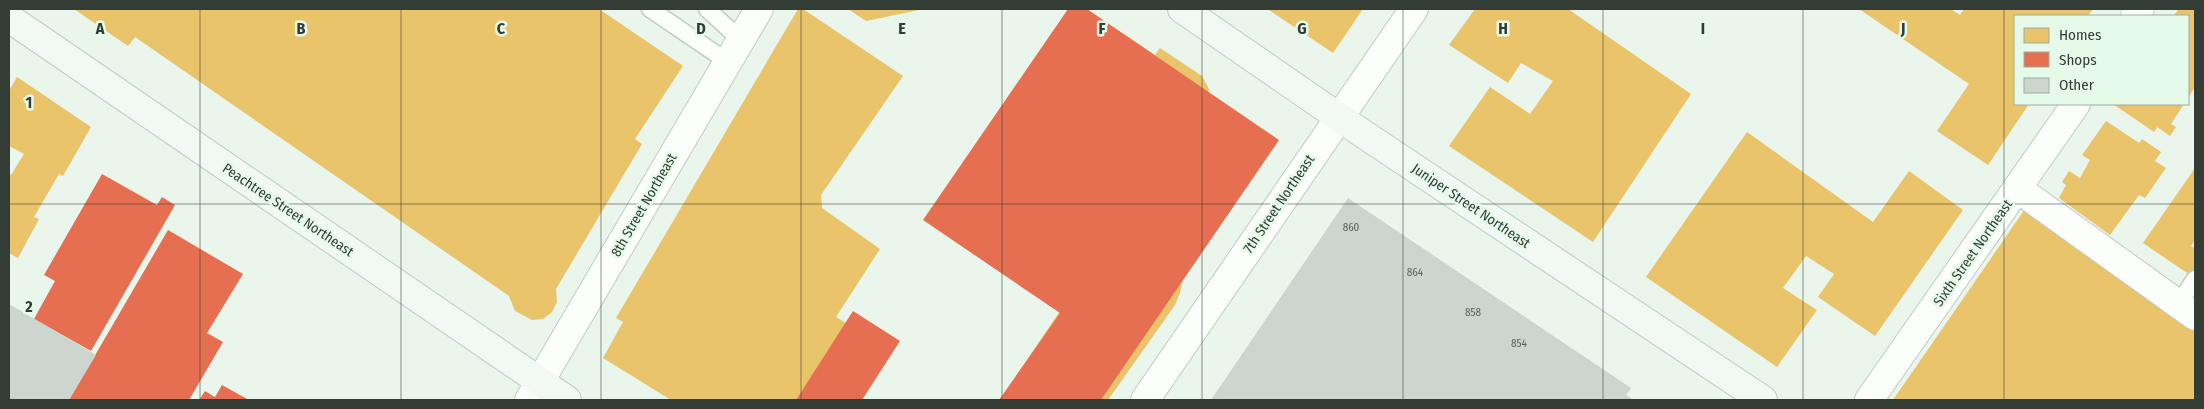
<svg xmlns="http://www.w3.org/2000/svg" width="2204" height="409" viewBox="0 0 2204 409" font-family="'Fira Sans Condensed',sans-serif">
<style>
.homes{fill:#e9c46a}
.shops{fill:#e76f51}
.building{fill:#cdd6ce}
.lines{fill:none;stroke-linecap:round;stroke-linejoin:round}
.lane-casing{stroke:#c1cac3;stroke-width:19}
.street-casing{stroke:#c1cac3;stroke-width:30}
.secondary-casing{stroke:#c1cac3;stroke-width:30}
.lane{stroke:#fcfefc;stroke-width:16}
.street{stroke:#fcfefc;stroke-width:28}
.secondary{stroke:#f2f8f4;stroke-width:28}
.grid{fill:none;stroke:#343c36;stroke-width:1;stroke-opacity:0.55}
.labels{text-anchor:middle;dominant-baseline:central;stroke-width:5;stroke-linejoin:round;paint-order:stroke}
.number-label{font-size:11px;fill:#5a625c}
.street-label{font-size:14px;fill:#343c36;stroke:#e5fae9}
.grid-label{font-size:16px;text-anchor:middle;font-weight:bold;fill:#343c36;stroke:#e5fae9;stroke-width:5;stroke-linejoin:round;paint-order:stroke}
</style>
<rect width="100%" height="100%" fill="#eaf5ec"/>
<g class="homes">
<path d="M74 9H599L683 66 635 139 642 144 556 289 557 302 552 312 543 319 532 320 515 311 509 296 135 37 128 46Z"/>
<path d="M798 9H803L903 76 821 195 822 208 880 249 836 317 846 323 796 400H671L603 358 623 322 616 318Z"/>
<path d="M848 9H919V10L866 21Z"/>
<path d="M1270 9H1363L1333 53 1269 10Z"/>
<path d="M1475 9H1568L1691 94 1593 242 1449 146 1490 87 1530 114 1553 81 1521 63 1508 83 1449 45Z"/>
<path d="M1859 9H1951L1960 15 1964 9H2093L2088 16H2015V104H2029L1988 165 1937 131 1969 84Z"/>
<path d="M2179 9H2195V87L2188 98V16H2173Z"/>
<path d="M1124 34 1155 55 1160 48 1202 76 1209 89 1205 106 1169 157 1164 174 1182 285 1180 293 1175 305 1108 400H1017L1013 390 1016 376 1062 308 1070 281 1049 166 1050 147 1055 135Z"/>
<path d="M17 77 91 127 63 176 59 174 34 217 39 219 18 258 9 253V174L11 175 24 154 9 146V91Z"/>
<path d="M2113 104H2184L2171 124 2176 127 2170 136 2157 127 2154 132Z"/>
<path d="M2106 121 2139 143 2142 139 2161 152 2155 161 2166 168 2145 198 2139 195 2110 235 2059 198 2066 185 2062 182 2069 171 2080 178 2090 160 2082 155Z"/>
<path d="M1747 132 1873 222 1909 171 1963 210 1875 336 1818 297 1834 274 1806 256 1783 288 1817 310 1777 367 1646 277Z"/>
<path d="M2195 168V240L2191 246 2195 248V268L2190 275 2143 243Z"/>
<path d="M2025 209 2195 328V400H1893Z"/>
</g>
<g class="shops">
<path d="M1068 9H1087L1279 140 1101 400H999L1060 313 923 220Z"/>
<path d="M102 174 157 205 162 197 175 205 91 351 34 319 55 281 44 275Z"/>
<path d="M168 230 243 274 207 333 223 342 189 400H69Z"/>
<path d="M853 311 900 341 862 400H796Z"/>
<path d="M222 385 249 400H199L205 391 215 397Z"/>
</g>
<g class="building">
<path d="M1348 198 1631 388 1626 395 1634 400H1211Z"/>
<path d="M9 304 96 355 69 400H9Z"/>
</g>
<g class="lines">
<defs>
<g id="lane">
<path d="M650 9 728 62"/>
<path d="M707 9 741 40"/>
<path d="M2178 305 2195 279"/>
</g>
<g id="street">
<path d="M2135 16 2140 9"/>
<path d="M2018 189 2195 316"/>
<path d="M529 400 759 9"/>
<path d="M1145 400 1414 9"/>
<path d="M1869 400 2076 104"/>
</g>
<g id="secondary">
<path d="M1182 9 1359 131 1763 400"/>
<path d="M9 18 567 400"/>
</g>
</defs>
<use href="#lane" class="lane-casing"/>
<use href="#street" class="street-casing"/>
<use href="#secondary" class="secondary-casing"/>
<use href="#lane" class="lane"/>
<use href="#street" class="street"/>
<use href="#secondary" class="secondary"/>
</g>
<path class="grid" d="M200 9V400M401 9V400M601 9V400M801 9V400M1002 9V400M1202 9V400M1403 9V400M1603 9V400M1803 9V400M2004 9V400M9 204H2195"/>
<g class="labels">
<g class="number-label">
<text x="1351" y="227">860</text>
<text x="1415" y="272">864</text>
<text x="1473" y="312">858</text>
<text x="1519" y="343">854</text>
</g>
<g class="street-label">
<text transform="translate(1279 204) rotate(-56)">7th Street Northeast</text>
<text transform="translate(644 205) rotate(-60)">8th Street Northeast</text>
<text transform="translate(1471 206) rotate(34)">Juniper Street Northeast</text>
<text transform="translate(288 210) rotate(34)">Peachtree Street Northeast</text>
<text transform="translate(1973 253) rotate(-55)">Sixth Street Northeast</text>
</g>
</g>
<g class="grid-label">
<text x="100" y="34">A</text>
<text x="301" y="34">B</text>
<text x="501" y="34">C</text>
<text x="701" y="34">D</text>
<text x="902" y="34">E</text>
<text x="1102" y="34">F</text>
<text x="1302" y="34">G</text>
<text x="1503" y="34">H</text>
<text x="1703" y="34">I</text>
<text x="1903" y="34">J</text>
<text x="29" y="108">1</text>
<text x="29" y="312">2</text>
</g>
<rect width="2204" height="409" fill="none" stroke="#343c36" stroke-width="20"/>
<rect x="2014" y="15" width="175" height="90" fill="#e5fae9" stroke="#9eaea1"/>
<rect x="2024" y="28" width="25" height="15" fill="#e9c46a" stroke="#9eaea1"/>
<text x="2059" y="40" font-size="15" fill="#343c36">Homes</text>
<rect x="2024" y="52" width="25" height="15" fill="#e76f51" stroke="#9eaea1"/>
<text x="2059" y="65" font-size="15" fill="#343c36">Shops</text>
<rect x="2024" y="78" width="25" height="15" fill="#cdd6ce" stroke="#9eaea1"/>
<text x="2059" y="90" font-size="15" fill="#343c36">Other</text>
</svg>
